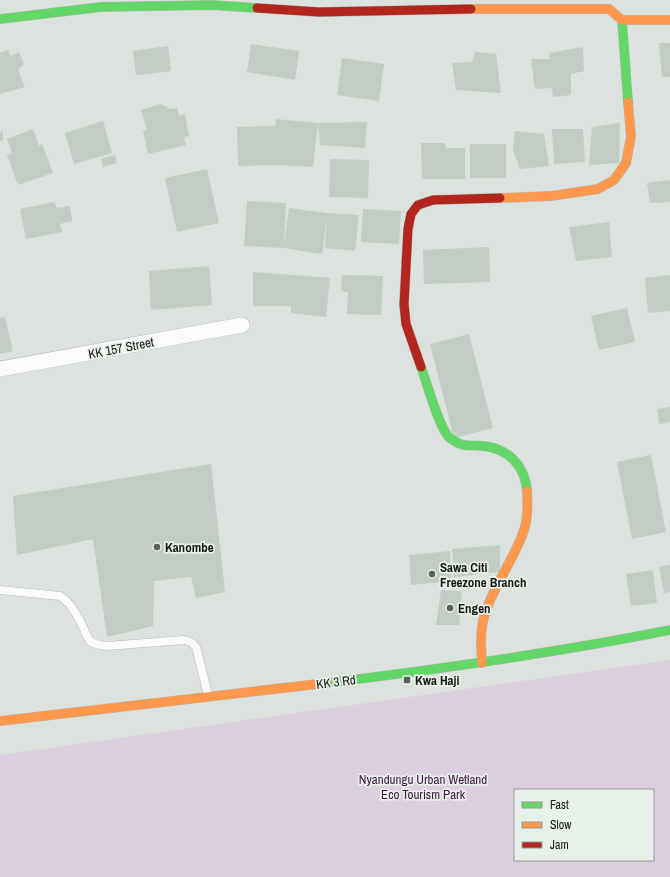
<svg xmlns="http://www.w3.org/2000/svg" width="670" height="877" viewBox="0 0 670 877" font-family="'Archivo Narrow',sans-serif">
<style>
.green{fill:#ddcee0;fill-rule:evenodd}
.building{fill:#c2cdc4}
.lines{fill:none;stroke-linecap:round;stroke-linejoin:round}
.lane-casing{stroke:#b6bab6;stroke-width:9}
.street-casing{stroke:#b6bab6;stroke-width:16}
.fast-casing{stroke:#b6bab6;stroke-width:10}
.slow-casing{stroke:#b6bab6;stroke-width:10}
.jam-casing{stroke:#b6bab6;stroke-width:10}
.lane{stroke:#fafbfa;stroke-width:8}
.street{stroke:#fafbfa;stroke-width:15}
.fast{stroke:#63d668;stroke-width:9}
.slow{stroke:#ff974d;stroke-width:9}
.jam{stroke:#b3261e;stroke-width:9}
.poi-dot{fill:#5b605c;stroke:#e7f1e9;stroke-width:1.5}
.labels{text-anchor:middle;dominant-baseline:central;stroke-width:3.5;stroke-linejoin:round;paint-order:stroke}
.street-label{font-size:13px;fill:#161a17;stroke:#e7f1e9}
.poi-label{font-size:13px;font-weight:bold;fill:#161a17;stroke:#e7f1e9;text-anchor:start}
.park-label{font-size:13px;fill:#401446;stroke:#e7f1e9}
</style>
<rect width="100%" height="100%" fill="#dce2dd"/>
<path class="green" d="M670 660V877H0V755ZM515 790H653V860H515Z"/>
<g class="building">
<path d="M659 43H670V77H662Z"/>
<path d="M251 44 299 51 295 80 247 72Z"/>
<path d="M168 46 171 71 136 75 133 51Z"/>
<path d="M583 47 584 71 571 74V95L553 97 552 88 535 89 531 59H550L549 53Z"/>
<path d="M8 50 11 56 19 52 24 64 18 70 25 87 0 94V53Z"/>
<path d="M475 52 496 54 501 93 456 90 452 63 472 62Z"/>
<path d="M342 58 384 64 379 101 337 95Z"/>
<path d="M160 104 167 107 170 109 177 108 179 116 185 114 189 136 184 137 186 145 148 154 143 130H147L141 110Z"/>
<path d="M276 119 318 123 367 122 365 148 320 145 318 123 313 167 275 165 238 166 237 127 275 126Z"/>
<path d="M103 121 112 153 74 164 65 133Z"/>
<path d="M620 123 619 163 589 165 592 127Z"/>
<path d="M33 129 39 146 42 144 53 173 18 185 7 155 12 153 7 139Z"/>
<path d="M552 129H583L585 162 554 164Z"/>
<path d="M3 131V140L0 141V132Z"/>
<path d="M515 131 544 134 549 166 520 169 513 150Z"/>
<path d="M421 143H445L446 148H465V179H422Z"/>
<rect x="470" y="144" width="36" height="34"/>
<path d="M115 155 117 163 103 167 101 159Z"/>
<path d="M330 159 369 160 368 198 329 197Z"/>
<path d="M207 169 219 223 177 232 165 178Z"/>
<path d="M670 180V202L650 203 647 183Z"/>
<path d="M247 201 286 203 284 246 289 208 327 213 359 215 355 251 325 248 327 218 322 254 284 248 244 246Z"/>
<path d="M54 202 57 208 70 206 72 221 60 224 62 232 26 239 20 209Z"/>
<path d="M363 209 401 211 399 244 361 242Z"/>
<path d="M609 222 612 257 576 261 569 227Z"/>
<path d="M489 247 490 282 424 284 423 250Z"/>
<path d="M209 266 212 305 151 310 149 271Z"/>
<path d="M253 272 330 278 326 317 291 313V306H253Z"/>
<path d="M342 275 383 276 381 315 347 314 348 292 341 291Z"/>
<path d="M670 275V311L648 313 645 278Z"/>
<path d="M627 308 635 342 599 350 591 316Z"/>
<path d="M5 317 13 351 0 354V318Z"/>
<path d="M469 334 493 428 454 438 430 344Z"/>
<path d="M670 407V422L659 424 657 409Z"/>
<path d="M651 455 666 532 632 539 617 462Z"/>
<path d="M211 464 225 592 196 598 191 577 154 581 153 626 107 637 93 539 17 555 13 496Z"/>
<path d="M500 545V572L454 577 452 549Z"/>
<path d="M450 551 451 581 411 585 409 555Z"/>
<path d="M670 565V592L664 593 659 567Z"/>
<path d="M653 570 657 603 631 606 626 574Z"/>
<path d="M441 590 462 591 459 625H436Z"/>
</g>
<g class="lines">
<defs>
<path id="lane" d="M0 590 60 596C72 604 77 615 84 629 86 633 87 639 91 642 96 645 102 645 107 646L184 640 191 642 196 647 208 695"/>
<path id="street" d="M0 369 242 325"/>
<g id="fast">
<path d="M0 19 101 7 212 5 257 8"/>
<path d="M622 20 628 102"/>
<path d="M421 367C426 380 440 431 450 438 465 449 468 444 484 446 509 449 525 466 527 491"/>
<path d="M326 683C441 669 556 653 670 630"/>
</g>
<g id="slow">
<path d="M471 9H609L622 20H670"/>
<path d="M500 198 551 196 598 189 614 180 626 163 631 136 628 102"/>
<path d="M482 663C481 648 480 632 484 617 492 588 513 561 523 533 528 520 528 505 527 491"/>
<path d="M0 721 326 683"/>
</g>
<g id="jam">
<path d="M257 8 319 12 471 9"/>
<path d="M421 367 406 324 404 304 408 229 411 214 418 205 433 200 500 198"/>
</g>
</defs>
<use href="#lane" class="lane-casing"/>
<use href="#street" class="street-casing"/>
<use href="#fast" class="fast-casing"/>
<use href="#slow" class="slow-casing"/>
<use href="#jam" class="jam-casing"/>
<use href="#lane" class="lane"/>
<use href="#street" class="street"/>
<use href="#fast" class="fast"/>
<use href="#slow" class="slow"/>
<use href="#jam" class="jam"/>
</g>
<g class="poi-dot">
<circle cx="157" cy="547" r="4"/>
<circle cx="432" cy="574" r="4"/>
<circle cx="450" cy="608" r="4"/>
<rect x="403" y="676" width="8" height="8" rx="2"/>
</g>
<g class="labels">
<g class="street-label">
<text transform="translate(121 348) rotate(-11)">KK 157 Street</text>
<text transform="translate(336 682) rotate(-7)">KK 3 Rd</text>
</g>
<g class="poi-label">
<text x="165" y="547">Kanombe</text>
<text x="440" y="567">Sawa Citi<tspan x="440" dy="15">Freezone Branch</tspan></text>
<text x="458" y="608">Engen</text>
<text x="415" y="680">Kwa Haji</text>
</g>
<g class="park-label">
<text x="423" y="779">Nyandungu Urban Wetland<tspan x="423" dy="15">Eco Tourism Park</tspan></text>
</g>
</g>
<rect x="514" y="789" width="140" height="72" fill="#e7f1e9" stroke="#939b95"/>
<rect x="522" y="802" width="20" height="6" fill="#63d668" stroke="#939b95"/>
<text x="550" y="809" font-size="12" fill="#161a17">Fast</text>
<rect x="522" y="822" width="20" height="6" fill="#ff974d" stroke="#939b95"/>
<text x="550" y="829" font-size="12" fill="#161a17">Slow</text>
<rect x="522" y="842" width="20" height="6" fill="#b3261e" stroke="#939b95"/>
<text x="550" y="849" font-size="12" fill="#161a17">Jam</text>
</svg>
